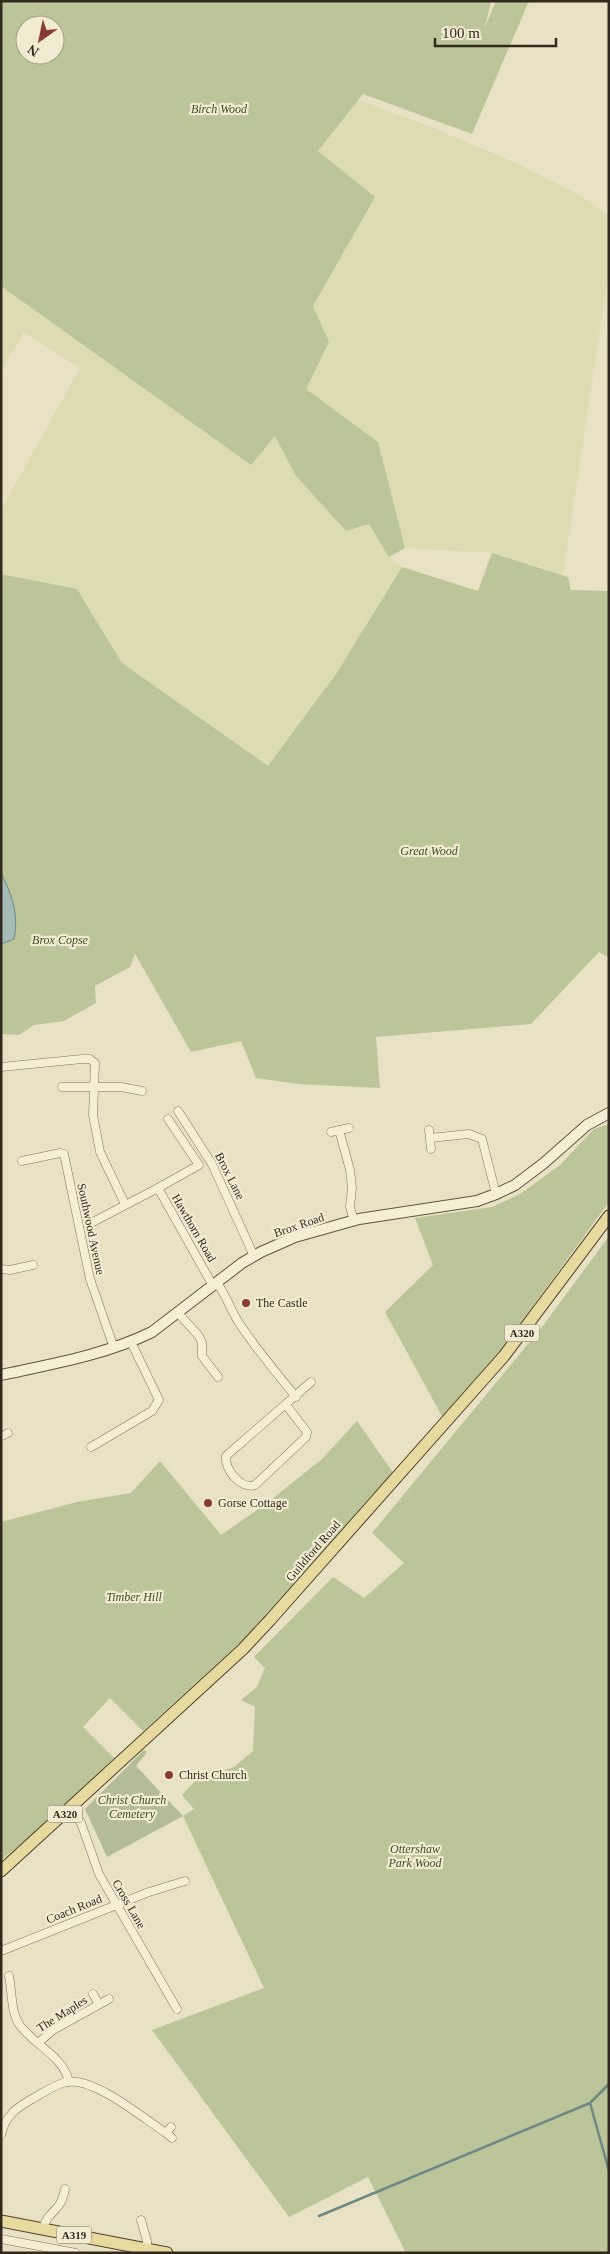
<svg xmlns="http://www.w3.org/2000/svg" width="610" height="2254" viewBox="0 0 610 2254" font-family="Georgia,serif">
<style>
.farmland{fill:#dddbb2}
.green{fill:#bbc599;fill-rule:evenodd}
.cemetery{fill:#b3bb97}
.water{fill:#a5bcb7;stroke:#6d8985}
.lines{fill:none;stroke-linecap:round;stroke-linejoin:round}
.stream{stroke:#6d8985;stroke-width:2.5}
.street-casing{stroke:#81735c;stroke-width:9}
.secondary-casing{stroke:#62553f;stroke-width:12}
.primary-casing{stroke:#4f4230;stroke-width:13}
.street{stroke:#f4eed5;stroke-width:8}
.secondary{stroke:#f4eed5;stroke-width:10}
.primary{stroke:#e8d99f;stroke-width:11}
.poi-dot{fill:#893b33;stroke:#f1ebd2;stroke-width:2}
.labels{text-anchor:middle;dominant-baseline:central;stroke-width:4.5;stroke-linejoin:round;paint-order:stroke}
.shield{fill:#f1ebd2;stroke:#6b6454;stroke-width:1}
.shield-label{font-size:11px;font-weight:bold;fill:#322a1e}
.park-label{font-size:12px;font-style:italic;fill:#3f4c27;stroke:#f1ebd2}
.street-label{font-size:12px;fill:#322a1e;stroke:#f1ebd2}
.poi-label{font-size:12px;fill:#322a1e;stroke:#f1ebd2;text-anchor:start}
</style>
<rect width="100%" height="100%" fill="#e8e1c3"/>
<path class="farmland" d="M358 100 429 126 518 164 580 195 609 216V270L563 574 492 553 405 548 378 442 296 476 346 530 369 524 389 557 402 567 336 674 268 767 122 663 77 589 1 574V510L80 368 24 332 1 371V135L318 151Z"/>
<g class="green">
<path d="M1 1H491L485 27 496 1H529L472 134 363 94 318 151 375 197 313 306 329 342 306 389 378 442 405 548 389 557 369 524 346 531 296 476 275 436 251 465 1 286ZM25 25H55V55H25Z"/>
<path d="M492 553 568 577 571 590 609 591V958L599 952 531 1024 376 1037 380 1088 298 1084 256 1078 241 1041 191 1052 135 954 130 967 95 986 96 1003 64 1021 34 1025 19 1035 1 1034V574L77 589 122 663 268 766 336 674 402 567 478 591Z"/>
<path d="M609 1124V1202L492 1362 443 1418 385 1312 433 1265 415 1218 492 1207 520 1194 560 1165 594 1129Z"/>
<path d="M609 1236V2253H406L368 2177 289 2217 152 2030 264 1988 183 1816 194 1809 182 1795 196 1780 234 1767 253 1751 255 1707 241 1700 257 1687 265 1668 254 1657 333 1577 364 1598 404 1563 372 1533 542 1327Z"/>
<path d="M357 1421 394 1474 370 1497 254 1630 143 1731 110 1698 83 1727 114 1758 49 1821 1 1860V1522L77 1502 131 1493 160 1461 221 1535 267 1503 322 1459Z"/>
</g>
<path class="cemetery" d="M144 1750 147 1752 136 1766 183 1816 107 1857 85 1809Z"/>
<path class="water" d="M1 873C12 895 19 914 14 939L1 944Z"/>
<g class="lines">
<g class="stream">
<path d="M590 2103 609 2171"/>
<path d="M319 2216 590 2103 609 2084"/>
</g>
<defs>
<g id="street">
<path d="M1 1067 82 1059H90L95 1063 93 1115 100 1152 125 1204"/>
<path d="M62 1087H121L142 1091"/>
<path d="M178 1111 212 1164 254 1256"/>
<path d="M339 1130 350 1170 352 1188 350 1207 354 1221"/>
<path d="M429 1130 431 1149"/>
<path d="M331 1132 349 1128"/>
<path d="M430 1138 469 1134 482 1139 496 1194"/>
<path d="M22 1161 60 1153 64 1154 90 1279 114 1348"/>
<path d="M158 1188 199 1165 168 1119"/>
<path d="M91 1223 158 1188 213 1286"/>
<path d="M1 1269 10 1270 33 1265"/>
<path d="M217 1283C227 1296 231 1312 241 1326 258 1351 277 1374 296 1397"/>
<path d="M178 1313 199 1336 202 1343V1356L218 1377"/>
<path d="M286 1405 307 1432 306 1437 255 1485C241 1490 224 1469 226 1456L311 1382"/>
<path d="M2 1436 8 1433"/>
<path d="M91 1447 152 1411 159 1400 131 1342"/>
<path d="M72 1807 81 1823 99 1874 177 2009"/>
<path d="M1 1951 149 1892 185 1881"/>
<path d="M9 1976C12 1991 11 2012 19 2024 33 2045 63 2055 69 2082"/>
<path d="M93 1994 99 2004"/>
<path d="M38 2043 53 2030 109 1999"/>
<path d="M171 2127 166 2133 172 2138"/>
<path d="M1 2135C5 2116 16 2108 32 2099 43 2093 54 2085 66 2082 93 2076 143 2118 166 2133"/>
<path d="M141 2220 147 2241V2249"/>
<path d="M43 2229C48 2209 61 2213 65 2189"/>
<path d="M1 2239 76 2253"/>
</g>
<path id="secondary" d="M1 1375C52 1364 105 1355 152 1332L242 1263 261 1252 295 1237 359 1219 477 1201 496 1194 515 1185 544 1163 587 1125 609 1113"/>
<g id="primary">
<path d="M1 1871 243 1649 270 1620 504 1356 609 1216"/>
<path d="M1 2221 167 2253"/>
</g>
</defs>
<use href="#street" class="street-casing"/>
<use href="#secondary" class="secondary-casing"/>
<use href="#primary" class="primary-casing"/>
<use href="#street" class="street"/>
<use href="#secondary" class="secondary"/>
<use href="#primary" class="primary"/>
</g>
<g class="poi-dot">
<circle cx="246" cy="1303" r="5"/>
<circle cx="208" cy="1503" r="5"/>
<circle cx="169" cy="1775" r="5"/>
</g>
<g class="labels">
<g class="shield">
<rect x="504.5" y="1324.5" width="35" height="17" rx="4"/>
<rect x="47.5" y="1805.5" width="35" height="17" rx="4"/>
<rect x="56.5" y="2226.5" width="35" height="17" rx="4"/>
</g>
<g class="shield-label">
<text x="522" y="1333">A320</text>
<text x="65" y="1814">A320</text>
<text x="74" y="2235">A319</text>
</g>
<g class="park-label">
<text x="219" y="109">Birch Wood</text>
<text x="429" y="851">Great Wood</text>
<text x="60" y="940">Brox Copse</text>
<text x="134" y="1597">Timber Hill</text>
<text x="132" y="1800">Christ Church<tspan x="132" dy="14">Cemetery</tspan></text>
<text x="415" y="1849">Ottershaw<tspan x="415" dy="14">Park Wood</tspan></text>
</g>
<g class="street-label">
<text transform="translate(230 1176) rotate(63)">Brox Lane</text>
<text transform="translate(299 1225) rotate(-19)">Brox Road</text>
<text transform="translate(194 1228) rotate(60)">Hawthorn Road</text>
<text transform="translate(91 1229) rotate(78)">Southwood Avenue</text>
<text transform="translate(313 1551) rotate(-49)">Guildford Road</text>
<text transform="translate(129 1904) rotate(60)">Cross Lane</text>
<text transform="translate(74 1909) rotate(-22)">Coach Road</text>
<text transform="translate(62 2014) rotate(-32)">The Maples</text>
</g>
<g class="poi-label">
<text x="256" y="1303">The Castle</text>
<text x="218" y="1503">Gorse Cottage</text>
<text x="179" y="1775">Christ Church</text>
</g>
</g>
<rect width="610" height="2254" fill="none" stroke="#322a1e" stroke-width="5"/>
<g transform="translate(40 40) rotate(213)"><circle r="24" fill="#f1ebd2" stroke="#a59e8a"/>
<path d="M0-4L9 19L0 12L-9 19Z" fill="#893b33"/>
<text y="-8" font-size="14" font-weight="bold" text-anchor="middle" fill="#322a1e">N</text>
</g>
<path d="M435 38v8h121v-8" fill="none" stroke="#322a1e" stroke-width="2.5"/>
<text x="442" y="38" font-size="15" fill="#322a1e" stroke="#f1ebd2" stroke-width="4" paint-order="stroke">100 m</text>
</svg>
